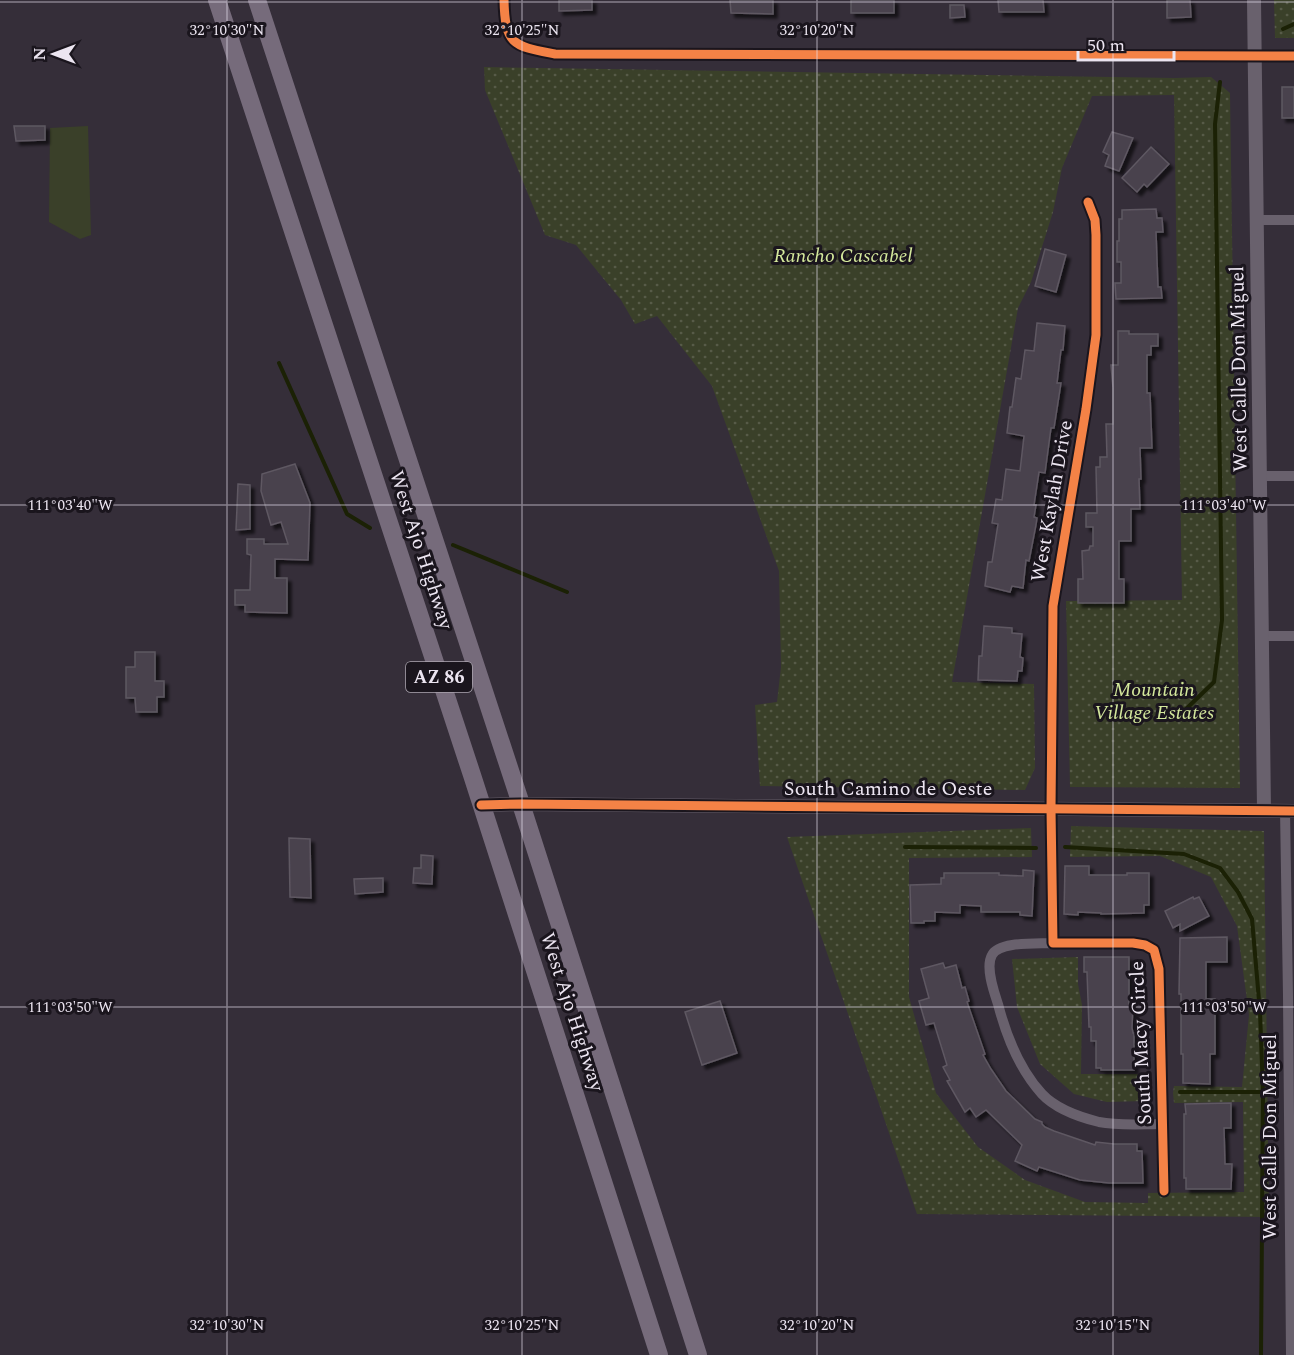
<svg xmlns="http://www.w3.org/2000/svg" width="1294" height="1355" viewBox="0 0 1294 1355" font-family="Spectral,serif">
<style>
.grass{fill:url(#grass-dots)}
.garden{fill:#3a4029}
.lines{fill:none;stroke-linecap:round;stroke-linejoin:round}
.stream{stroke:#1b2105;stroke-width:4}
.building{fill:#4a424e;stroke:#5e5862;stroke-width:1.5;filter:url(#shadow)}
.minor{stroke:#69616d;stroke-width:10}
.tertiary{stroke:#69616d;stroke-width:14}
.primary{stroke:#766b7b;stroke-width:18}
.cycleway-casing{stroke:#1a151d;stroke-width:13}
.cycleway{stroke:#f48246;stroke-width:9}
.ticks{fill:none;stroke:#ece5f1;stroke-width:1.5;stroke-opacity:0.45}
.labels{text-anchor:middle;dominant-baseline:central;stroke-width:6;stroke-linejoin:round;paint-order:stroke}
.shield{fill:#1a151d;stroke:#ada7b1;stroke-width:1.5}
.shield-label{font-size:18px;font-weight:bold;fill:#ece5f1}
.park-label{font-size:20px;font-style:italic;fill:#d4e89c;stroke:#1a151d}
.street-label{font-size:20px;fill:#ece5f1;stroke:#1a151d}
.ticks-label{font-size:15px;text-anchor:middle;fill:#ece5f1;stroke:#1a151d;stroke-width:6;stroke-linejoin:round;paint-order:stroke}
</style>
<defs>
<pattern id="grass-dots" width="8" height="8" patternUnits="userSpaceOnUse" patternTransform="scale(1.5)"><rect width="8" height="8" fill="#3a4029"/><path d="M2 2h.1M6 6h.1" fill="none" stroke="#575b48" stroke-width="1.8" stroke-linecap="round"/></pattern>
<filter id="shadow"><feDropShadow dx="4" dy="4" stdDeviation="1.5" flood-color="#0009"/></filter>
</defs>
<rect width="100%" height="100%" fill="#352e39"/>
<g class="grass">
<path d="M1274 0H1294V38H1275Z"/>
<path d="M484 67 1174 78 1211 77 1230 93 1240 788 1070 787 1066 601 1182 600 1174 95 1092 96 1062 168 1053 212 1031 282 1018 308 952 682 1034 684 1035 768 1025 790 760 786 755 705 777 702 781 667 779 571 712 386 657 316 635 324 621 300 576 245 545 235 485 90Z"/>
<path d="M1071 826 1264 831 1269 1217 917 1214 787 837 1031 828 1032 857 909 858V997L936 1093 978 1147 1025 1180 1085 1202 1148 1203V1193L1244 1192 1243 1102 1174 1103 1173 1093 1174 1086 1242 1087 1249 1015 1237 926 1211 877 1160 856 1070 857Z"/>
<path d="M1078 957V984L1082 1005 1081 1074H1146L1144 1101 1107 1102 1074 1094 1040 1064 1017 1007 1012 959Z"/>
</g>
<path class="garden" d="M88 126 91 235 80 239 49 222 50 128Z"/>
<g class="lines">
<g class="stream">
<path d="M1283 29 1294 24"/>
<path d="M279 363 347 514 370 528"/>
<path d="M453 545 567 592"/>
<path d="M1186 709 1214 682 1222 620 1215 124 1220 82"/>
<path d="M905 847 1036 848"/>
<path d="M1065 847 1184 854 1220 868 1238 892 1252 919 1260 1012 1263 1092 1261 1355"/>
<path d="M1180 1092H1263"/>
</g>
</g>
<g class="building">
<path d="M559 0H592V10L559 11Z"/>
<path d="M730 0H773V14L731 13Z"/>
<rect x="851" y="0" width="43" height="13"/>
<path d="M998 0H1043L1044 12H999Z"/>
<path d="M1167 0H1190L1191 17 1167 18Z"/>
<path d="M950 5H964L965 17 950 18Z"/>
<rect x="1282" y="87" width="12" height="31"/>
<path d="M14 126H45V140L16 141Z"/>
<path d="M1112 132 1133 138 1119 171 1105 166 1109 155 1103 152Z"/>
<path d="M1151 147 1169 164 1147 187 1144 184 1137 192 1122 178Z"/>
<path d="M1156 209 1157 218H1162L1163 232H1156L1158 287H1161L1162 298 1116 299 1115 283H1121V262H1117V241H1119V219H1122V210Z"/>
<path d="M1045 249 1066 255 1056 292 1035 286Z"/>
<path d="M1037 323 1065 326 1063 350H1061L1057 383H1061L1054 428H1051L1045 473 1039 472 1034 505H1036L1034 517 1037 518 1036 525 1029 561 1026 560 1023 588 1012 586 1010 592 985 586 988 562H992L998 524 992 523 996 499 1002 500 1006 469 1020 471 1024 436 1007 433 1010 407H1012L1016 378 1021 379 1025 350 1034 351Z"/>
<path d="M1118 331H1129V334H1158V346H1151V355H1147V393H1150L1152 448H1140L1141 479H1139L1140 509H1131V541H1119V579H1124V603H1078V579H1083L1082 551 1089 550 1090 546H1093V527H1086V513H1097L1096 467H1100V457H1107L1106 424H1113V388L1111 365H1118Z"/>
<path d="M295 464 310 503 308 560 275 559V578H287V613L245 612V605H235V590H250L251 555 247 554V539H264V544H288L281 522 271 525 261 491 262 474Z"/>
<path d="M238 484 250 485V529L236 530Z"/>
<path d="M984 626 1012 628V633L1022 634 1020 657 1023 658 1022 671H1018L1017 681 978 680 979 656H982Z"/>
<path d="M135 652H155V681H164V697H157V712H136L135 698H126V667H135Z"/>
<path d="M289 838 310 839 311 898 290 897Z"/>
<path d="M421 855 433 856 432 884 413 883 414 868H421Z"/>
<path d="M1065 866H1089V875H1127V873H1149V905H1144V913L1101 914V913L1078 912V915L1064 914Z"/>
<path d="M1023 870 1034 871 1032 916 1020 915V912H981V906L960 905V913L935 912V921H924V923H911L910 885 941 884V878H944V873H999V875L1023 876Z"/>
<path d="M383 878V892L355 894 354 879Z"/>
<path d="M1193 897 1194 899 1199 897 1209 916 1180 931V924L1173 928 1165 911Z"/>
<path d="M1227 937V962H1206V999H1215V1054H1210V1084L1183 1083V1054H1181V994H1179L1180 938Z"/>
<path d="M1084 957H1129V1004H1133L1132 1028 1133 1033H1134V1070H1101V1068H1096V1041H1091V1027H1089L1087 972H1084Z"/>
<path d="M943 963 945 968 956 965 962 988 965 987 969 1001 967 1002 985 1054 983 1055 991 1069 1006 1091 1035 1119 1042 1122V1124L1045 1127 1054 1131 1095 1145 1096 1142 1114 1144H1137V1151H1142L1143 1183H1109L1080 1180 1039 1167 1037 1171 1015 1161 1022 1145 986 1110 976 1117 970 1108 965 1112 947 1081 950 1080 943 1067 947 1065 934 1023 926 1025 919 1001 929 998 921 969Z"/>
<path d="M720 1001 737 1053 702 1065 685 1012Z"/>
<path d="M1231 1103V1128H1224L1225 1164H1232L1231 1189H1186V1178H1184V1114H1186L1185 1104Z"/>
</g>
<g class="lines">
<g class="minor">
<path d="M504 0C505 46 514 46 555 54L1294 56"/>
<path d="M1088 202 1095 220 1096 235V335L1086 409 1053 606 1051 809 1053 943H1133L1145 945 1154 950 1159 969 1164 1191"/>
<path d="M1257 220H1294"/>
<path d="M1260 476H1294"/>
<path d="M1262 636H1294"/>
<path d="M1285 810 1288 996 1291 1355"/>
<path d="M1053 943C1038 944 999 941 992 955 985 967 994 992 998 1004 1006 1035 1020 1070 1042 1094 1056 1109 1079 1117 1099 1122 1119 1126 1142 1124 1163 1124"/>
</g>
<g class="tertiary">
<path d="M1254 0 1264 810"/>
<path d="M481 805 521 804 1294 811"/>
</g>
<g class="primary">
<path d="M217 0 472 775 659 1355"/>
<path d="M257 0 521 804 698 1355"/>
</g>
<defs>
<g id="cycleway">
<path d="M504 0C505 46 514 46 555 54L1294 56"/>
<path d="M1088 202 1095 220 1096 235V335L1086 409 1053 606 1051 809 1053 943H1133L1145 945 1154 950 1159 969 1164 1191"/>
<path d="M481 805 521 804 1294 811"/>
</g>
</defs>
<use href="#cycleway" class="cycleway-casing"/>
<use href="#cycleway" class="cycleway"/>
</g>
<path class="ticks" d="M227 0V1355M522 0V1355M817 0V1355M1113 0V1355M0 2H1294M0 505H1294M0 1007H1294"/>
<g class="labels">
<rect class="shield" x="406" y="662" width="66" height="30" rx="4.5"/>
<g class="shield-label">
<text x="439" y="677">AZ 86</text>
</g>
<g class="park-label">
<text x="843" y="256">Rancho Cascabel</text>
<text x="1154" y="690">Mountain<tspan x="1154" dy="23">Village Estates</tspan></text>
</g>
<g class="street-label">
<text transform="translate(1239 369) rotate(-91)">West Calle Don Miguel</text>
<text transform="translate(1052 501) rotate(-80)">West Kaylah Drive</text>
<text transform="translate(421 550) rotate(72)">West Ajo Highway</text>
<text x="888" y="789">South Camino de Oeste</text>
<text transform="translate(572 1012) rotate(72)">West Ajo Highway</text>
<text transform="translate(1141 1043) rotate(-93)">South Macy Circle</text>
<text transform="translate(1270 1137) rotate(-90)">West Calle Don Miguel</text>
</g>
</g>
<g class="ticks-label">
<text x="227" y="35">32°10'30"N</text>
<text x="522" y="35">32°10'25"N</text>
<text x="817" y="35">32°10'20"N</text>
<text x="1224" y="510">111°03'40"W</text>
<text x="70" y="510">111°03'40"W</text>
<text x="1224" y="1012">111°03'50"W</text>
<text x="70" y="1012">111°03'50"W</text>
<text x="227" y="1330">32°10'30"N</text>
<text x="522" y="1330">32°10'25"N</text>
<text x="817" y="1330">32°10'20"N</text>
<text x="1113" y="1330">32°10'15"N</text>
</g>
<g transform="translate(54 54) rotate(270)" stroke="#1a151d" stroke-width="4.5" paint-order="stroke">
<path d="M0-4.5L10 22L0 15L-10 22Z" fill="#ece5f1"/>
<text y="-9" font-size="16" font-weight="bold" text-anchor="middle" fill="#ece5f1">N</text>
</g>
<path d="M1078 51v9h96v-9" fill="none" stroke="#ece5f1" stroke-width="3"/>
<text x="1087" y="51" font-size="18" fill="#ece5f1" stroke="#1a151d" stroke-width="4.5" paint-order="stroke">50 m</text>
</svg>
